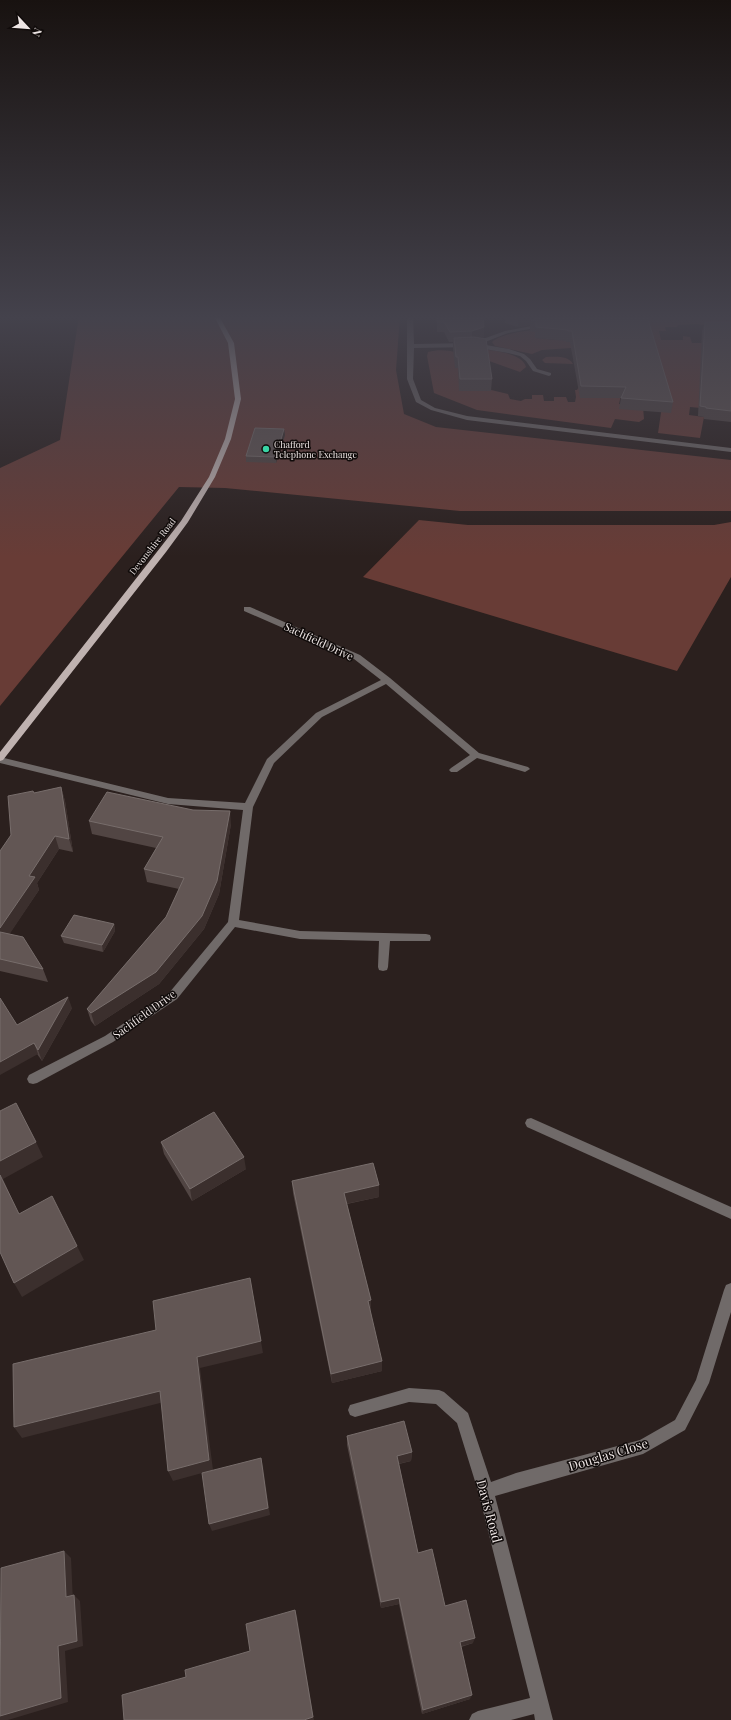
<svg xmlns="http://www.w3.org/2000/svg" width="731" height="1720" viewBox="0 0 731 1720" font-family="'Playfair Display',serif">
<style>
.green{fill:#683c36}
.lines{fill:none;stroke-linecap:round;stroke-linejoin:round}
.minor{fill:#706a69;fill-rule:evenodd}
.major{fill:#bfb2b0;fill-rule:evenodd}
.wall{fill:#514543}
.shaded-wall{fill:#3b2f2d}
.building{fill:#625654;stroke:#776d6b}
.poi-dot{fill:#39d4a5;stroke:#100b0a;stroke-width:1.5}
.labels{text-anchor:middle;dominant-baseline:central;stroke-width:3;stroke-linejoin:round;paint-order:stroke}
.far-poi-label{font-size:9px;fill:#ede5e4;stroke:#100b0a;text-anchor:start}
.far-street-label{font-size:9px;fill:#ede5e4;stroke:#100b0a}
.street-label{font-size:11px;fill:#ede5e4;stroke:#100b0a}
.near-street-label{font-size:13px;fill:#ede5e4;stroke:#100b0a}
</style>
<rect width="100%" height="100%" fill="#2b201e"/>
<g class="green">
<path d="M79 316H400L396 370 404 414 436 427 731 460V511H460L225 488 179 487 0 706V468L60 440Z"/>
<path d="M627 316H731V327L696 324 678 325 677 327H665L666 331H659L661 340H683V336L690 337 692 343H706L701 408 690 407 689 415 704 417 700 438 658 433 663 399 621 395 619 404 643 407 644 419 639 422 615 419 611 428 477 410 434 393 427 356 428 352C444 348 457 352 472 357V368L487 389 508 394 510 399 521 401 525 399H532V395H543L544 401H554V397H566L568 402H575L576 397 575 390H577L583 380 571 348 542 350 532 354 495 346 492 342C499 335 525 330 535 330L536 338 557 340Z"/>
<path d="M458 347C473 349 522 349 526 367L520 372 456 349Z"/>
<path d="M546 357C555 357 568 355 573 364L545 363 542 360Z"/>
<path d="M419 520 468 525H714L731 522V577L677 671 363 577Z"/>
</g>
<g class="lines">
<g class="minor">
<path d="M407 316H413L414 344 472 343 505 331 542 324 545 321 546 316H552L551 322 546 326 508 333 480 344 509 349 524 354 530 359 537 369 551 373V375L549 376 533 371 526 361 520 356 508 353 473 347 414 348 413 379 421 400 435 408 467 416 731 448V452L467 420 431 410 416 402 407 379Z"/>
<path d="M244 607H250L360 655 390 678 479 753 528 767 530 769 525 772 477 758 457 772H451L449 770 451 768 470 755 386 684 322 717 274 763 253 807 239 920 300 931 426 934 430 935 431 938 430 941H390L388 967 387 970 383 971 379 970 378 967 379 941 300 939 235 927 177 999 113 1042 37 1083 33 1084 29 1083 27 1079 29 1075 105 1036 169 993 228 922 243 810 168 804 0 763V757L168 798 245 803 267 759 316 713 381 680 354 659 244 611Z"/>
<path d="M531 1118 731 1207V1219L527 1127 525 1123 527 1119Z"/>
<path d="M731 1283V1312L709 1383 685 1430 643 1454 495 1496 553 1720H535L534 1714 511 1720H469L472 1714 478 1711 530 1698 478 1491 457 1423 436 1404 409 1402 355 1417 350 1415 348 1410 350 1405 409 1388 439 1390 444 1392 468 1413 491 1482 516 1473 640 1440 675 1420 696 1380 724 1290 726 1285Z"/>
</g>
<path class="major" d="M214 316H219L234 343 241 399 231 439 215 477 188 522 166 552 3 760 0 761V752L160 548 181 521 209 477 225 439 235 399 228 343Z"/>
</g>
<g class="wall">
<path d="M437 316H483L484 327V337L481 338 492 379 491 391H459L458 368H455L453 349V342H449L444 332H437Z"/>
<path d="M505 316H544V317L647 316 673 402 671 413 619 409 621 398H580L570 342H566V341L535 338V332L530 331V325L518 327 505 323Z"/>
<path d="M705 322H731V422L704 419V417L698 416 702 331Z"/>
<path d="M284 429 285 435 276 463 246 462V456Z"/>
<path d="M61 787 65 801 73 852 59 849 37 883 39 890 9 934 43 969 48 982 0 971V851L11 835 34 793Z"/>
<path d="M89 821 231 824 219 894 204 929 159 984 95 1026 91 1021 87 1009 166 917 179 889 147 882 144 869 156 848 92 834Z"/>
<path d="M114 924 115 931 103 952 64 943 61 936Z"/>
<path d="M72 1008 42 1061 17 1025Z"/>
<path d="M161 1142 246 1169 192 1201 164 1154Z"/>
<path d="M292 1181 379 1197 347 1204 371 1300V1310H370L382 1371 332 1383 293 1193Z"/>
<path d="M347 1436 412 1452 411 1461 399 1464 418 1553 445 1606 473 1643 461 1647 470 1699 422 1714 399 1604 381 1608 347 1445Z"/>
</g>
<g class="shaded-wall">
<path d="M519 316H544L541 323 531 320 530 325 518 327Z"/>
<path d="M484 327V337L472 342V331Z"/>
<path d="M284 429 285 435 276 463V457Z"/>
<path d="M61 787 65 801 73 852 69 839Z"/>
<path d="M230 811 231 824 219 894 204 929 159 984 95 1026 91 1013 156 972Z"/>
<path d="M55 836 59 849 37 883 39 890 3 944 0 938V928L29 876Z"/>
<path d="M114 924 115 931 103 952 102 945Z"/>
<path d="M68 997 72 1008 42 1061 38 1050Z"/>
<path d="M34 1043 38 1054 0 1075V1062Z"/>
<path d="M36 1142 43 1157 3 1179 26 1229 0 1175V1161Z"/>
<path d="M244 1157 246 1169 192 1201 190 1189Z"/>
<path d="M379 1185V1197L345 1204 344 1193Z"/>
<path d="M77 1246 84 1260 22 1297 14 1283Z"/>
<path d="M250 1278 263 1353 200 1368 213 1470 173 1481 168 1471 197 1357Z"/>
<path d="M371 1300V1310L368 1311V1301Z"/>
<path d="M382 1361V1371L332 1383 331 1374Z"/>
<path d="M160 1391 164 1402 22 1438 14 1427Z"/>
<path d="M412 1452 411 1461 397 1464V1456Z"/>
<path d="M261 1458 263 1466 270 1515 212 1531 209 1524Z"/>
<path d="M64 1551 71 1558 73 1603 66 1597Z"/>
<path d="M74 1595 80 1601 83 1646 65 1651 68 1702 8 1720H0V1716L58 1646Z"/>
<path d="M399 1598V1604L381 1608V1602Z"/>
<path d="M295 1610 297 1616 314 1720H304Z"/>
<path d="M475 1638 473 1643 458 1647 460 1642Z"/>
<path d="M472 1695 470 1699 422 1714 423 1710Z"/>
</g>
<g class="building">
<path d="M437 316H483L484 327 472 331 450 332 444 322H437Z"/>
<path d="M548 316H647L673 402 621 398 626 387 581 386 572 331H568V330L536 327V321L531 320Z"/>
<path d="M705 322H731V411L706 408V407L700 406Z"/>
<path d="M474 337 486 339 492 379H460L458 357H456L454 338Z"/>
<path d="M255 428 284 429 276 457 246 456Z"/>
<path d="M61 787 69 839 55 836 29 876 35 877 0 928V851L11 835 8 796 33 791 34 793Z"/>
<path d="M107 792 193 810 230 811 217 881 202 916 156 972 91 1013 87 1009 166 917 184 878 144 869 163 837 89 821Z"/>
<path d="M74 915 114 924 102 945 61 936Z"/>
<path d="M0 932 23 937 43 969 0 959Z"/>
<path d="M68 997 38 1050 34 1043 0 1062V998L17 1025Z"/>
<path d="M16 1103 36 1142 0 1161V1111Z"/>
<path d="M214 1112 244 1157 190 1189 161 1142Z"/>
<path d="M373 1163 379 1185 344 1193 371 1300 368 1301 382 1361 331 1374 292 1181Z"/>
<path d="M0 1175 19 1214 52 1196 77 1246 14 1283 0 1252Z"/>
<path d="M250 1278 261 1341 197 1357 209 1460 168 1471 160 1391 14 1427 13 1364 156 1330 153 1301Z"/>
<path d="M404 1421 412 1452 397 1456 418 1553 432 1549 445 1606 466 1600 475 1638 460 1642 472 1695 423 1710 399 1598 381 1602 347 1436Z"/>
<path d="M261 1458 268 1508 209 1524 202 1473Z"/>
<path d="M64 1551 66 1597 74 1595 77 1641 58 1646 61 1698 0 1716 1 1568Z"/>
<path d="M295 1610 313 1717 304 1720H124L122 1695 186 1677 185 1670 250 1651 246 1624Z"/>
</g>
<linearGradient id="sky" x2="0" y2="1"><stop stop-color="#181210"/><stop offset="0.57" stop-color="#44424c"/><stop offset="1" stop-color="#44424c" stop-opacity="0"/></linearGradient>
<rect width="731" height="557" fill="url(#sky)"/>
<circle class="poi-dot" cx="266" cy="449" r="4"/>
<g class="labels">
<g class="far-poi-label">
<text x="274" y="444">Chafford<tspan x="274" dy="10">Telephone Exchange</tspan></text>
</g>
<g class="far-street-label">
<text transform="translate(152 546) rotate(-52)">Devonshire Road</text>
</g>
<g class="street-label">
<text transform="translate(319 641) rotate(25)">Sachfield Drive</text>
<text transform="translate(144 1014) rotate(-36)">Sachfield Drive</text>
</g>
<g class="near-street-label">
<text transform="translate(608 1454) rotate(-17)">Douglas Close</text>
<text transform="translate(490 1511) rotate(75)">Davis Road</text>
</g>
</g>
<g transform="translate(28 28) rotate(116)" stroke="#100b0a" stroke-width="3" paint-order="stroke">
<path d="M0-3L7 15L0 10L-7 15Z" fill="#ede5e4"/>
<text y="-6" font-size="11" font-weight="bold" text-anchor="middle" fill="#ede5e4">N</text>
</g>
</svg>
